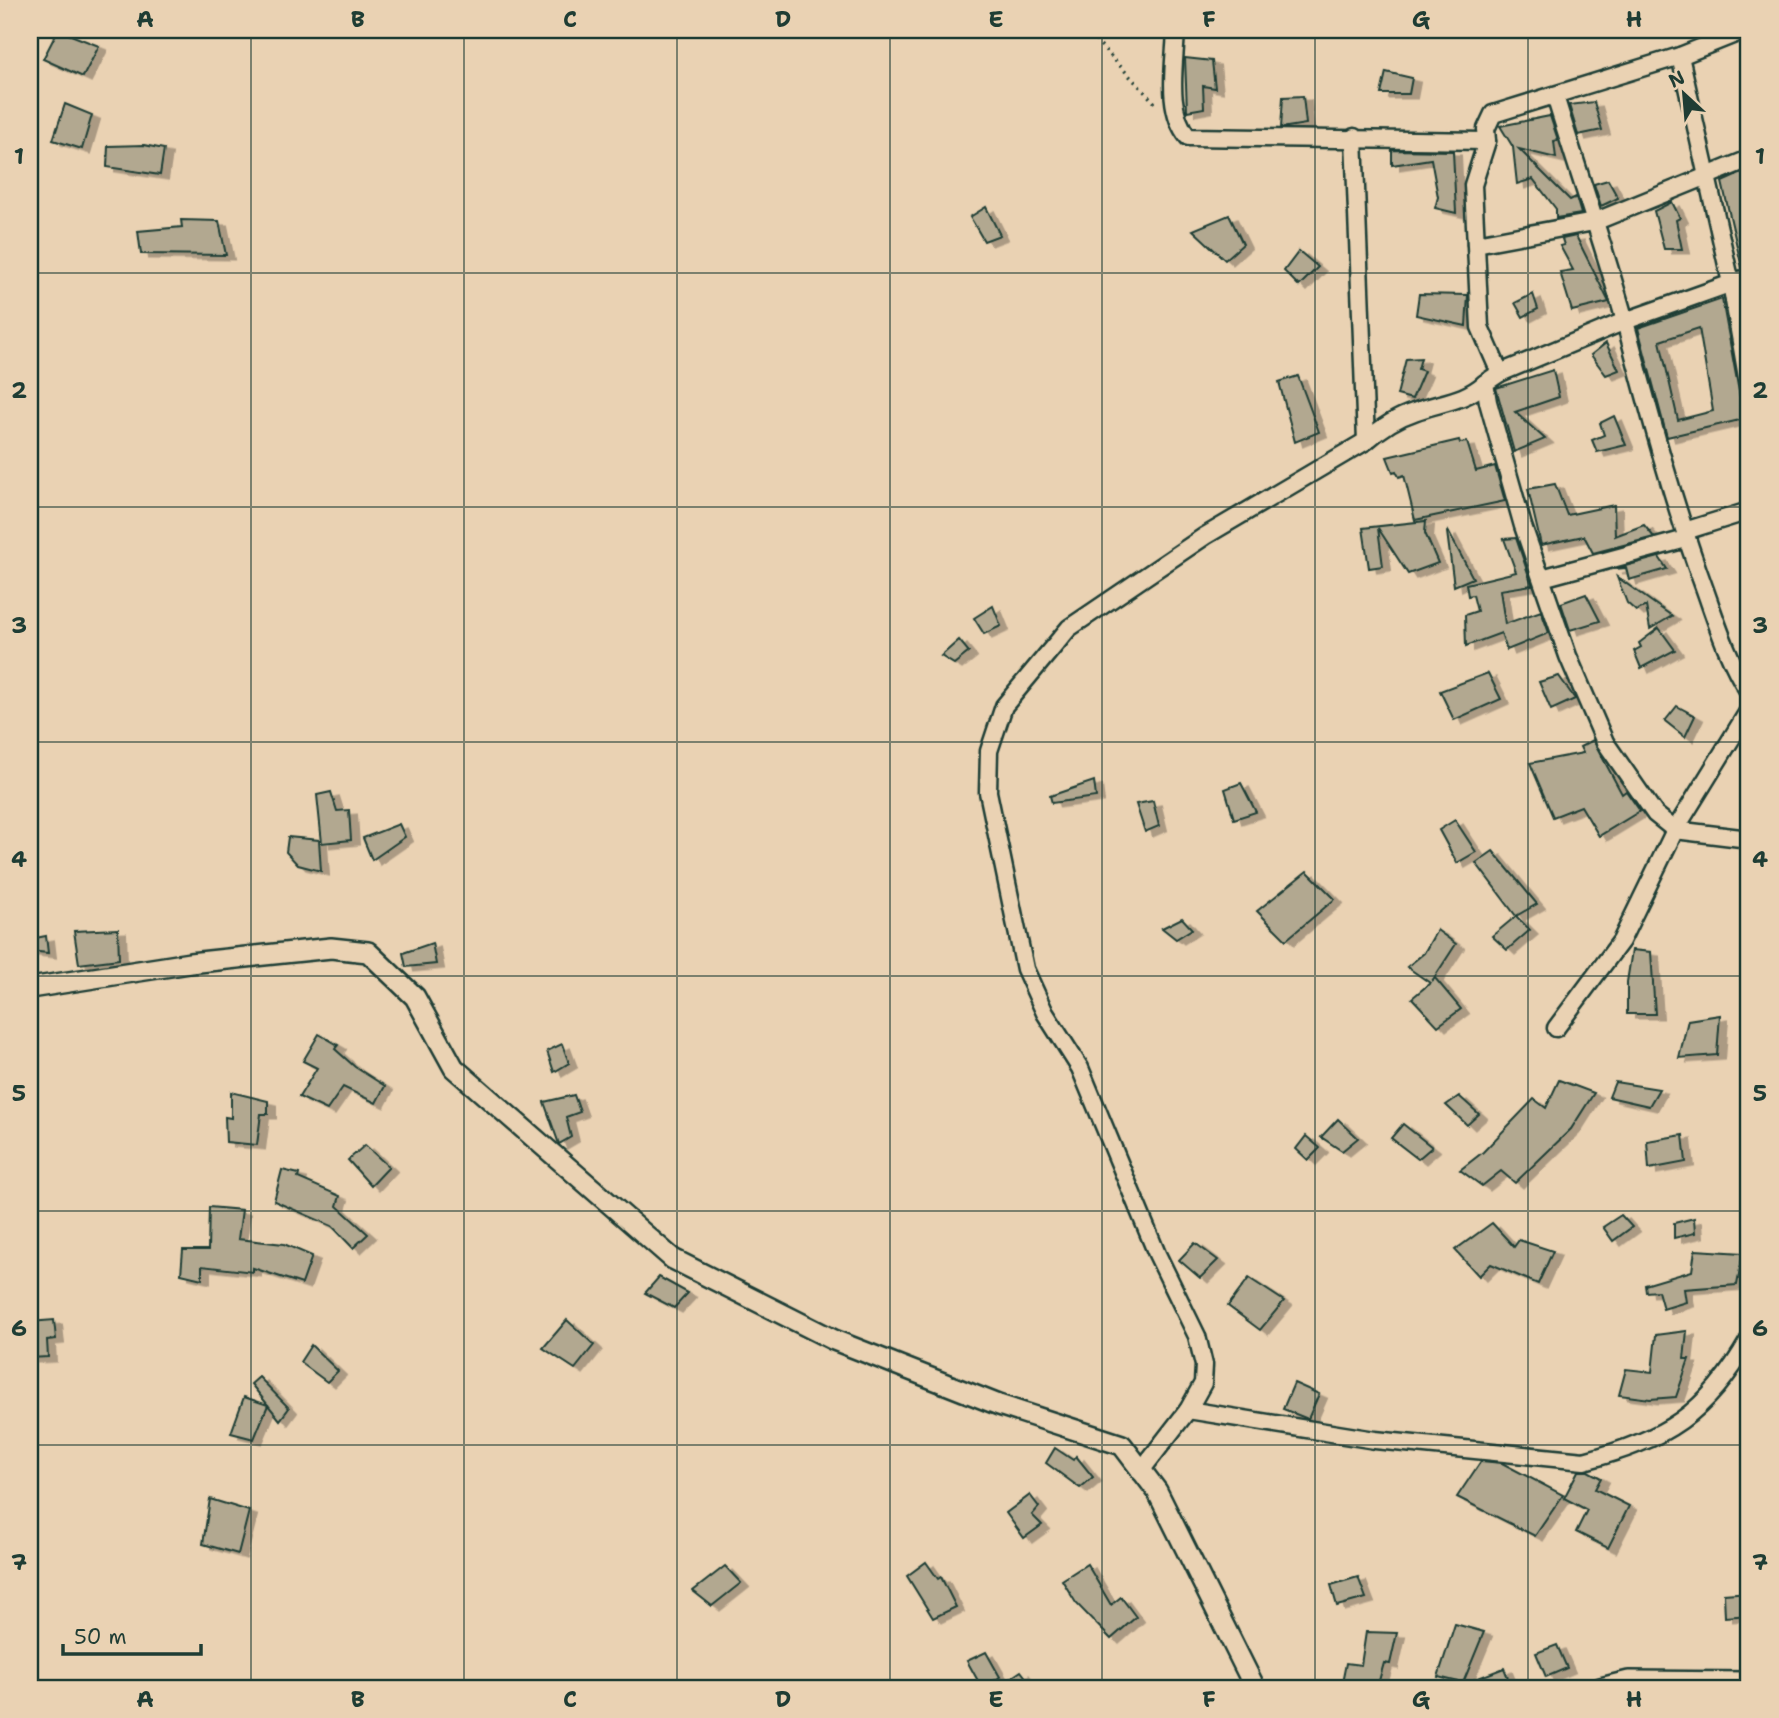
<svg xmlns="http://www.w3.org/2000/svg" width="1779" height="1718" viewBox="0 0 1779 1718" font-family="'Shantell Sans',sans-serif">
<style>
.building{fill:#b2a890;stroke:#1f3d34;stroke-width:2;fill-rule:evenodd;filter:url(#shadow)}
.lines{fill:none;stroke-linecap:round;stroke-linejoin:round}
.minor-casing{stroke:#1f3d34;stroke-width:21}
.tertiary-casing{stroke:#1f3d34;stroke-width:24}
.path{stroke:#1f3d34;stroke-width:3.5;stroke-dasharray:2 5;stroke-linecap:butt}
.minor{stroke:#ead2b3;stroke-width:16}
.tertiary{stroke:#ead2b3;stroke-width:19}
.grid{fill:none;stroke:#1f3d34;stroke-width:2;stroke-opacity:0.55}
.neatline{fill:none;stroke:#1f3d34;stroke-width:2.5}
.grid-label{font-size:23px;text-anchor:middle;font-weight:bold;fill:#1f3d34}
</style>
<defs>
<filter id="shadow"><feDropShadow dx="8" dy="4.5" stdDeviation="0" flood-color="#0004"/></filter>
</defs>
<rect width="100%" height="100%" fill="#ead2b3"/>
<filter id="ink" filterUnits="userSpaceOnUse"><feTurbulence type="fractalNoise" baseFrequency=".0143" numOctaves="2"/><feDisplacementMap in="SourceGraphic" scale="14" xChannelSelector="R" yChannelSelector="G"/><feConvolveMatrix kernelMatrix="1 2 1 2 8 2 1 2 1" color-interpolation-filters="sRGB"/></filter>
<g filter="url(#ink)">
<g class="building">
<path d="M58 30 99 46 83 77 43 59Z"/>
<path d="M1185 58 1212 61 1215 88 1203 86 1204 108 1187 111Z"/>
<path d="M1386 72 1412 78 1409 94H1381Z"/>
<path d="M1303 96 1306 124 1281 128 1283 97Z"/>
<path d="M1594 102 1602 130 1578 135 1569 105Z"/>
<path d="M65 104 92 115 82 149 53 140Z"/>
<path d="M1550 116 1558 140 1554 141 1556 158 1519 149 1570 200 1576 197 1581 214 1556 218V209L1533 179 1517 184 1513 147 1500 126Z"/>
<path d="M144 145 164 149 160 175 107 167 108 146Z"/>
<path d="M1392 150 1453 151 1456 213 1435 208 1438 197 1431 159 1392 165Z"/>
<path d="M1749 170V267L1742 268 1722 182Z"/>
<path d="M1608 180 1618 198 1601 206 1594 184Z"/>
<path d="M1672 202 1680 218 1676 220 1682 249H1664L1654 211Z"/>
<path d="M986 207 1000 235 984 241 970 217Z"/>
<path d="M1229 215 1243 244 1225 260 1193 230Z"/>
<path d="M181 220 219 221 226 255 141 254 138 231 182 227Z"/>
<path d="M1576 236 1609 302 1572 311 1560 272 1573 270 1560 246 1564 245 1562 239Z"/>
<path d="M1299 251 1318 267 1299 286 1284 271Z"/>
<path d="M1419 294 1468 295 1466 326 1416 315Z"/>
<path d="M1533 294 1538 309 1523 317 1515 303Z"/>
<path d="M1722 299 1744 419 1667 437 1638 328ZM1699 328 1713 411 1678 420 1660 341Z"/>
<path d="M1606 343 1619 370 1606 375 1591 355Z"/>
<path d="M1421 358 1418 369 1424 371 1412 399 1397 395 1406 359Z"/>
<path d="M1553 370 1559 397 1515 412 1545 439 1514 452 1496 388Z"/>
<path d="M1298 376 1319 432 1295 442 1279 382Z"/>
<path d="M1614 416 1626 445 1597 452 1592 440 1604 435 1600 423Z"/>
<path d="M1459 440 1460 443 1467 442 1476 471 1495 466 1505 501 1415 520 1404 475 1399 477 1396 471 1393 472 1387 457Z"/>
<path d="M1555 484 1567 515 1614 505 1615 536 1644 525 1654 537 1593 553 1584 536 1541 545 1528 489Z"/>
<path d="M1426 521 1425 533 1438 563 1408 574 1378 528 1383 566 1369 568 1363 528Z"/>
<path d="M1448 531 1473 578 1454 586 1447 532Z"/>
<path d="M1516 538 1532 585 1500 590 1505 624 1541 611 1549 633 1507 650 1501 633 1466 646 1465 615 1477 611 1473 595 1468 596 1466 584 1516 572 1504 539Z"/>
<path d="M1659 557 1667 569 1629 580 1626 568 1614 569Z"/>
<path d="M1617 577 1652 602 1672 616 1650 629 1646 606 1636 611 1627 603Z"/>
<path d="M1586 594 1600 621 1570 630 1561 603Z"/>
<path d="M993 606 1001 626 984 634 974 618Z"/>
<path d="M1659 628 1675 650 1641 668 1634 651 1641 647 1639 643Z"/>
<path d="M959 640 969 652 954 664 941 656Z"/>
<path d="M1488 673 1501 699 1454 720 1440 691Z"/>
<path d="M1559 676 1575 699 1551 710 1539 682Z"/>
<path d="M1677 706 1695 716 1685 737 1665 721Z"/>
<path d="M1593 740 1622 794 1626 791 1640 811 1599 836 1581 806 1553 817 1530 763 1583 753 1580 747Z"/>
<path d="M1094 781 1096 797 1052 803 1050 796Z"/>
<path d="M1241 783 1256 812 1234 819 1225 789Z"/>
<path d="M331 792 337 811 349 810 351 840 322 843 317 795Z"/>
<path d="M1153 801 1159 826 1145 832 1136 804Z"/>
<path d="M1455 820 1476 852 1457 863 1439 830Z"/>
<path d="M399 824 405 837 372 860 363 838Z"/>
<path d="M288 837 319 840 321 871 298 865 286 852Z"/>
<path d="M1493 851 1537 904 1516 916 1476 863Z"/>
<path d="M1307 871 1335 899 1286 940 1257 911Z"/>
<path d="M1516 916 1530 930 1507 950 1492 936Z"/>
<path d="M1182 918 1192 929 1176 939 1162 928Z"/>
<path d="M118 929 119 959 79 964 74 931Z"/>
<path d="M1437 930 1456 944 1432 981 1435 978 1461 1009 1438 1026 1412 998 1430 983 1407 967 1424 953Z"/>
<path d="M46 936 48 953 30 951V939Z"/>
<path d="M432 943 436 964 406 967 403 953Z"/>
<path d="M1632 950 1651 952 1655 1014H1627V982Z"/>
<path d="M1720 1015 1717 1055 1679 1058 1688 1020Z"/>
<path d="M319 1034 338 1045 335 1049 355 1067 385 1086 376 1103 343 1087 327 1110 299 1097 317 1068 303 1061Z"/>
<path d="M562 1044 569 1063 554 1072 547 1051Z"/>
<path d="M1559 1080 1594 1093 1571 1129 1515 1183 1501 1171 1482 1186 1460 1170 1483 1152 1534 1099 1546 1108Z"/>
<path d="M1615 1082 1659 1089 1649 1106 1609 1097Z"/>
<path d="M231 1092 268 1101V1114H261L257 1145 226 1142 225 1117 231 1118Z"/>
<path d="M574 1095 580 1112 566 1117 571 1137 559 1144 544 1102Z"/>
<path d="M1459 1096 1479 1114 1467 1125 1446 1105Z"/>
<path d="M1338 1119 1358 1138 1342 1151 1321 1137Z"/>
<path d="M1403 1124 1432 1147 1418 1159 1391 1138Z"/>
<path d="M1683 1135 1686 1162 1649 1169 1647 1141Z"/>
<path d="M1306 1136 1320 1148 1308 1160 1296 1149Z"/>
<path d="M365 1145 389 1167 371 1186 348 1160Z"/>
<path d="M282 1170 299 1174 298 1178 340 1196 337 1206 368 1234 353 1248 332 1226 274 1201Z"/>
<path d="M209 1207 242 1210 238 1239 284 1244 312 1256 302 1284 253 1268V1272L202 1266V1279L181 1274 183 1250H208Z"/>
<path d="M1621 1215 1632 1227 1613 1241 1603 1227Z"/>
<path d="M1694 1218 1695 1233 1674 1238V1223Z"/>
<path d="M1492 1223 1514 1247 1519 1240 1553 1251 1538 1284 1491 1264 1479 1276 1455 1250Z"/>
<path d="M1195 1243 1218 1260 1200 1278 1179 1260Z"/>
<path d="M1695 1250 1743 1253 1737 1285 1684 1289 1686 1302 1663 1309 1658 1291 1646 1292 1645 1285 1692 1271Z"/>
<path d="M659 1277 688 1293 674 1308 645 1293Z"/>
<path d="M1249 1278 1284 1301 1260 1330 1228 1306Z"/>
<path d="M54 1320 56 1339 47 1340 48 1357 30 1358V1322Z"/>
<path d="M567 1320 594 1345 575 1369 543 1348Z"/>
<path d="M1687 1331 1684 1359H1689L1676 1397 1650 1399 1619 1395 1626 1369 1652 1372 1656 1335Z"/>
<path d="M311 1345 338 1371 327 1382 300 1362Z"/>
<path d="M259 1377 289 1408 280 1420 251 1384Z"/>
<path d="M1294 1383 1319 1394 1308 1419 1283 1409Z"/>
<path d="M244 1397 268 1405 254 1439 231 1433Z"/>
<path d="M1055 1448 1073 1460 1076 1456 1093 1477 1080 1488 1046 1463Z"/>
<path d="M1481 1461 1502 1463 1563 1495 1535 1536 1457 1497Z"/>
<path d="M1578 1471H1588L1601 1478 1595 1489 1629 1506 1608 1548 1576 1532 1587 1510 1564 1498Z"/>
<path d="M1030 1495 1039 1507 1032 1515 1042 1525 1024 1538 1006 1513Z"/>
<path d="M210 1499 249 1511 238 1554 203 1544Z"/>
<path d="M926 1562 938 1579 941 1577 956 1607 933 1618 907 1576Z"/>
<path d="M1087 1564 1111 1605 1121 1597 1136 1617 1111 1639 1076 1603 1062 1580Z"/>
<path d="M725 1566 741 1583 712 1606 693 1591Z"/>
<path d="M1358 1577 1366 1598 1337 1606 1331 1585Z"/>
<path d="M1749 1592V1615L1725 1617 1724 1594Z"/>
<path d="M1455 1624 1484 1632 1463 1683 1438 1677Z"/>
<path d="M1366 1632 1397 1633 1390 1664 1384 1663 1377 1688H1341L1346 1663 1361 1665Z"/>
<path d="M1557 1645 1567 1668 1546 1677 1536 1653Z"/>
<path d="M986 1652 1000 1677 982 1688 967 1661Z"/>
<path d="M1504 1668 1512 1688H1455V1687Z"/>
<path d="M1021 1671 1034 1688H996Z"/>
</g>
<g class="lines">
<defs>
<g id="minor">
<path d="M1176 30C1175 64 1165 109 1188 137L1487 141"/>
<path d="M1745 30 1680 56 1493 114 1486 129 1487 141 1473 185 1480 327 1500 373 1485 383 1488 402 1523 526 1568 656 1605 742 1655 814 1675 830 1749 839"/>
<path d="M1680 56 1731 283 1749 389"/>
<path d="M1555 96C1578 172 1605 248 1626 325 1650 415 1673 503 1705 590 1717 624 1729 662 1749 692"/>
<path d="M1354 137 1366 441"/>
<path d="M1476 244 1594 222 1749 159"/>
<path d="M1500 373 1625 321 1749 277"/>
<path d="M1542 578 1686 539 1688 530 1749 511"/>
<path d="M1556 1028 1621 941 1675 830 1749 710"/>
<path d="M1188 1410 1375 1440 1584 1461C1665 1440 1707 1414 1749 1340"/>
<path d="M1140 1472 1188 1410 1203 1383 1204 1365 1197 1336 1157 1254 1080 1068 1045 1013 1025 969 988 792 989 751 1004 706 1069 628 1205 536 1366 441C1381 428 1395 418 1414 412 1440 402 1464 402 1485 383"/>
</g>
<g id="tertiary">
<path d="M30 988 190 963 331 948 368 952 415 997 454 1068 673 1259 834 1340 999 1405 1122 1445 1157 1491 1255 1688"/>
<path d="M1601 1688 1629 1681 1749 1682"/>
</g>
</defs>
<use href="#minor" class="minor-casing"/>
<use href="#tertiary" class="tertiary-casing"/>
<path class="path" d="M1086 30 1158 106"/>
<use href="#minor" class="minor"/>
<use href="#tertiary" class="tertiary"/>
</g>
</g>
<path class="grid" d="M251 30V1688M464 30V1688M677 30V1688M890 30V1688M1102 30V1688M1315 30V1688M1528 30V1688M30 273H1749M30 507H1749M30 742H1749M30 976H1749M30 1211H1749M30 1445H1749"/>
<rect width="1779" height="1718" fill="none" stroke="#ead2b3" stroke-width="77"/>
<g transform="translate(1684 94) rotate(334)" stroke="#ead2b3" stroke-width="5" paint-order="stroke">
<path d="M0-5L12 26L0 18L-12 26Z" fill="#1f3d34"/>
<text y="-10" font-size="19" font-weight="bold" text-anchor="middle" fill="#1f3d34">N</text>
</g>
<path d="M63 1644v10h138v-10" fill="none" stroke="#1f3d34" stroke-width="3.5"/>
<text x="74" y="1644" font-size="21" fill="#1f3d34" stroke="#ead2b3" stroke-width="5" paint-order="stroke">50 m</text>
<rect x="38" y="38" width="1702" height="1642" class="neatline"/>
<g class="grid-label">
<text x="145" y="27">A</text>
<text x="358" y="27">B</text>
<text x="570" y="27">C</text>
<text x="783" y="27">D</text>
<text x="996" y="27">E</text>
<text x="1209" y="27">F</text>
<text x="1421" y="27">G</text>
<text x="1634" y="27">H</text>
<text x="19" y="164">1</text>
<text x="1760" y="164">1</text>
<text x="19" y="398">2</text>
<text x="1760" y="398">2</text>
<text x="19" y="633">3</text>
<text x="1760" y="633">3</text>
<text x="19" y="867">4</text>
<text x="1760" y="867">4</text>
<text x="19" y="1101">5</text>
<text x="1760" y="1101">5</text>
<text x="19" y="1336">6</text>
<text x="1760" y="1336">6</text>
<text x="19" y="1570">7</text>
<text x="1760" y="1570">7</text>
<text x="145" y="1707">A</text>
<text x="358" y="1707">B</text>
<text x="570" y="1707">C</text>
<text x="783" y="1707">D</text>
<text x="996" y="1707">E</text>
<text x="1209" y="1707">F</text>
<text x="1421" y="1707">G</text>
<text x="1634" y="1707">H</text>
</g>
</svg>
